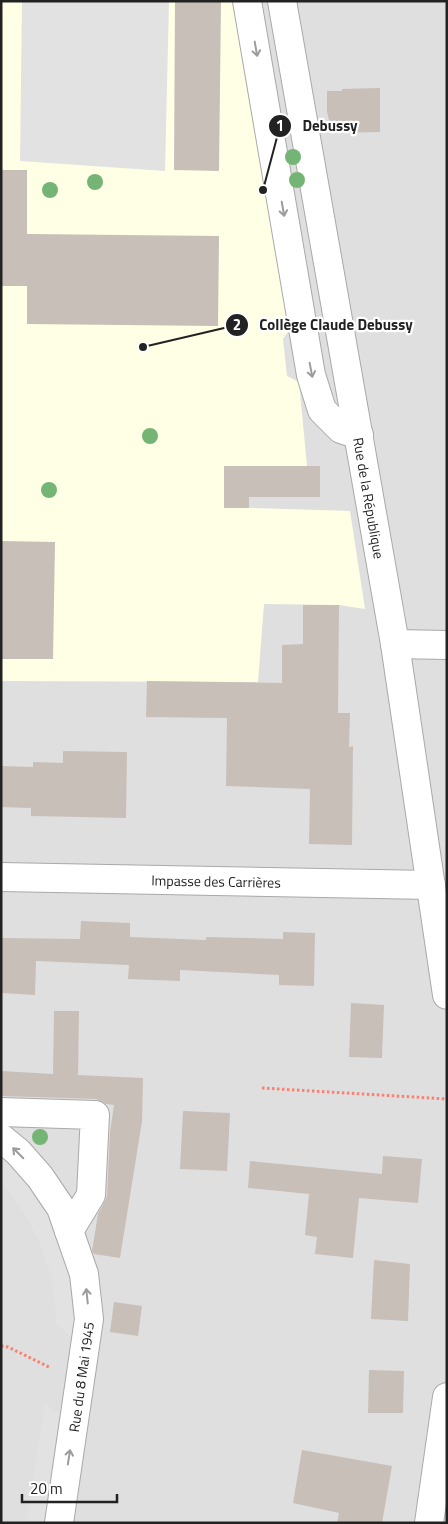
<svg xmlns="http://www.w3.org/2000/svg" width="448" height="1524" viewBox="0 0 448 1524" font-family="'Titillium Web',sans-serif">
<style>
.residential{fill:#e0dfdf}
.education{fill:#ffffe5}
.parking{fill:#e2e2e2}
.building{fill:#c7bfb8}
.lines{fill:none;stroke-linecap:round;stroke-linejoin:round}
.minor-casing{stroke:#a9a9a9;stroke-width:30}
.path{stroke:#fa8072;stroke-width:3;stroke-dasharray:2.5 2.5;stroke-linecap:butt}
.minor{stroke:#fff;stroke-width:28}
.tree{fill:#74b475}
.oneway{stroke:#9c9c9c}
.labels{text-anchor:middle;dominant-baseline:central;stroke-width:4.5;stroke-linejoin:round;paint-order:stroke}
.street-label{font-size:14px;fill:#222;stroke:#fff}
.leader{fill:none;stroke:#222;stroke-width:2}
.callout-dot{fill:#222;stroke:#fff;stroke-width:2}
.mark-label{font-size:15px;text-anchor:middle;font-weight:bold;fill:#fff}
.callout-label{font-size:15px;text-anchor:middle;font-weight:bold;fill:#222;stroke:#fff;stroke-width:4.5;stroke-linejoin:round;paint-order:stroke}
</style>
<rect width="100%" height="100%" fill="#f2efe9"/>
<rect class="residential" x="1" y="1" width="446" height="1522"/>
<path class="education" d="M1 1H233L289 330 283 339 287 376 299 382 307 466H224V507L350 511 365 609 339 605 264 604 258 682 1 681Z"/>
<g class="parking">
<path d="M22 1H169L165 171 20 161Z"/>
<path d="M1 1151 48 1207 74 1273 76 1341 57 1325 52 1279 39 1241 27 1218 11 1194 1 1184Z"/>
<path d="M45 1403 64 1418 48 1523H26Z"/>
</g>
<g class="building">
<path d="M175 1H221L219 171 174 170Z"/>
<path d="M380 88V132L332 133 327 112V91H342V89Z"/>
<path d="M1 170H27V234L219 236 218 326 27 324V286H1Z"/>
<path d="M224 466H320V497H249V508H224Z"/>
<path d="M1 541 55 542 53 659H1Z"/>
<path d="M303 605H339L338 713H350L349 747 353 746 352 845 309 844 310 789 226 786 227 718 146 717 147 681 282 683V645L303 644Z"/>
<path d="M63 751 127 752 126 818 31 816V808L1 807V766L33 767V762L63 763Z"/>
<path d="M81 921 130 923V937L206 940V937L283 939V932L315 933 314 986 279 985V975L180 970V981L128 979 129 965 36 961 35 995 1 993V938L80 939Z"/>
<path d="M351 1003 384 1005 382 1058 349 1057Z"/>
<path d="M54 1011H79L78 1075 143 1078 142 1121 120 1258 94 1254 92 1251 98 1214 104 1203 107 1196 110 1132 114 1105 106 1104 103 1102 96 1099 1 1096V1071L53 1074Z"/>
<path d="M183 1111 230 1113 227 1171 180 1169Z"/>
<path d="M383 1156 422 1159 418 1203 359 1198 353 1258 315 1254 317 1237 305 1235 309 1194 248 1188 250 1161 382 1174Z"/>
<path d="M374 1260 410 1264 408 1321 371 1319Z"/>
<path d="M114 1302 142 1306 138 1336 110 1332Z"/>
<path d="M369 1370 404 1371 403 1413H368Z"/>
<path d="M302 1450 392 1466 382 1523H337L339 1513 293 1503Z"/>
</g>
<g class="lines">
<defs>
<g id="minor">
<path d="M247 1 311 375 322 410 341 429 359 435"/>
<path d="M282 1 395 644 447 995"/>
<path d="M395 644 447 645"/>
<path d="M1 877 431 885"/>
<path d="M1 1112 95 1115 91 1195 69 1231"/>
<path d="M1 1138 18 1152 40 1177 61 1208 84 1274 89 1319 59 1523"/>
<path d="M429 1523 447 1397"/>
</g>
</defs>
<use href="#minor" class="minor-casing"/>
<g class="path">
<path d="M262 1088 447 1099"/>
<path d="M1 1346 8 1347 51 1368"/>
</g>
<use href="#minor" class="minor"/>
</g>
<g class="tree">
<circle cx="293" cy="157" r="8"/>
<circle cx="297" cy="180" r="8"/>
<circle cx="95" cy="182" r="8"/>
<circle cx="50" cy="190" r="8"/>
<circle cx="150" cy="436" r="8"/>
<circle cx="49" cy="490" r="8"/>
<circle cx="40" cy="1137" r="8"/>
</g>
<defs><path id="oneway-shaft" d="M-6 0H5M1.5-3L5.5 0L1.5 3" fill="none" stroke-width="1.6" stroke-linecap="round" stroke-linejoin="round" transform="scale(1.25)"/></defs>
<g class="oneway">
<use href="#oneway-shaft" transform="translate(256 49) rotate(80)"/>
<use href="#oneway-shaft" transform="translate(283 209) rotate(80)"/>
<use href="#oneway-shaft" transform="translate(311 370) rotate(79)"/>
<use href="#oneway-shaft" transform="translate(18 1153) rotate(-135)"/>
<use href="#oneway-shaft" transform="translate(87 1296) rotate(-96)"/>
<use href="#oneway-shaft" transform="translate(69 1457) rotate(-81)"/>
</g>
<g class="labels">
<g class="street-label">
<text transform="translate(369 498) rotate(80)">Rue de la République</text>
<text transform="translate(216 881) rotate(1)">Impasse des Carrières</text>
<text transform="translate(81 1377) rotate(-82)">Rue du 8 Mai 1945</text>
</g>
</g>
<path class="leader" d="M263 190L280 126M143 347L237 325"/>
<g class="callout-dot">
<circle cx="263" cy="190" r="5"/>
<circle cx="143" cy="347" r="5"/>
<circle cx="280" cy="126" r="12"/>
<circle cx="237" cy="325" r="12"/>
</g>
<g class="mark-label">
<text x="280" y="131">1</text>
<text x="237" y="330">2</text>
</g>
<g class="callout-label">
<text x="330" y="131">Debussy</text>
<text x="336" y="330">Collège Claude Debussy</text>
</g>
<rect width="448" height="1524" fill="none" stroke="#222222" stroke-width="5"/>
<path d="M22 1494v8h95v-8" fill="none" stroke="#222222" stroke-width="2.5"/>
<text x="30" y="1494" font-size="15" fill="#222222" stroke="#ffffff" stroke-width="4" paint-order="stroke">20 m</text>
</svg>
